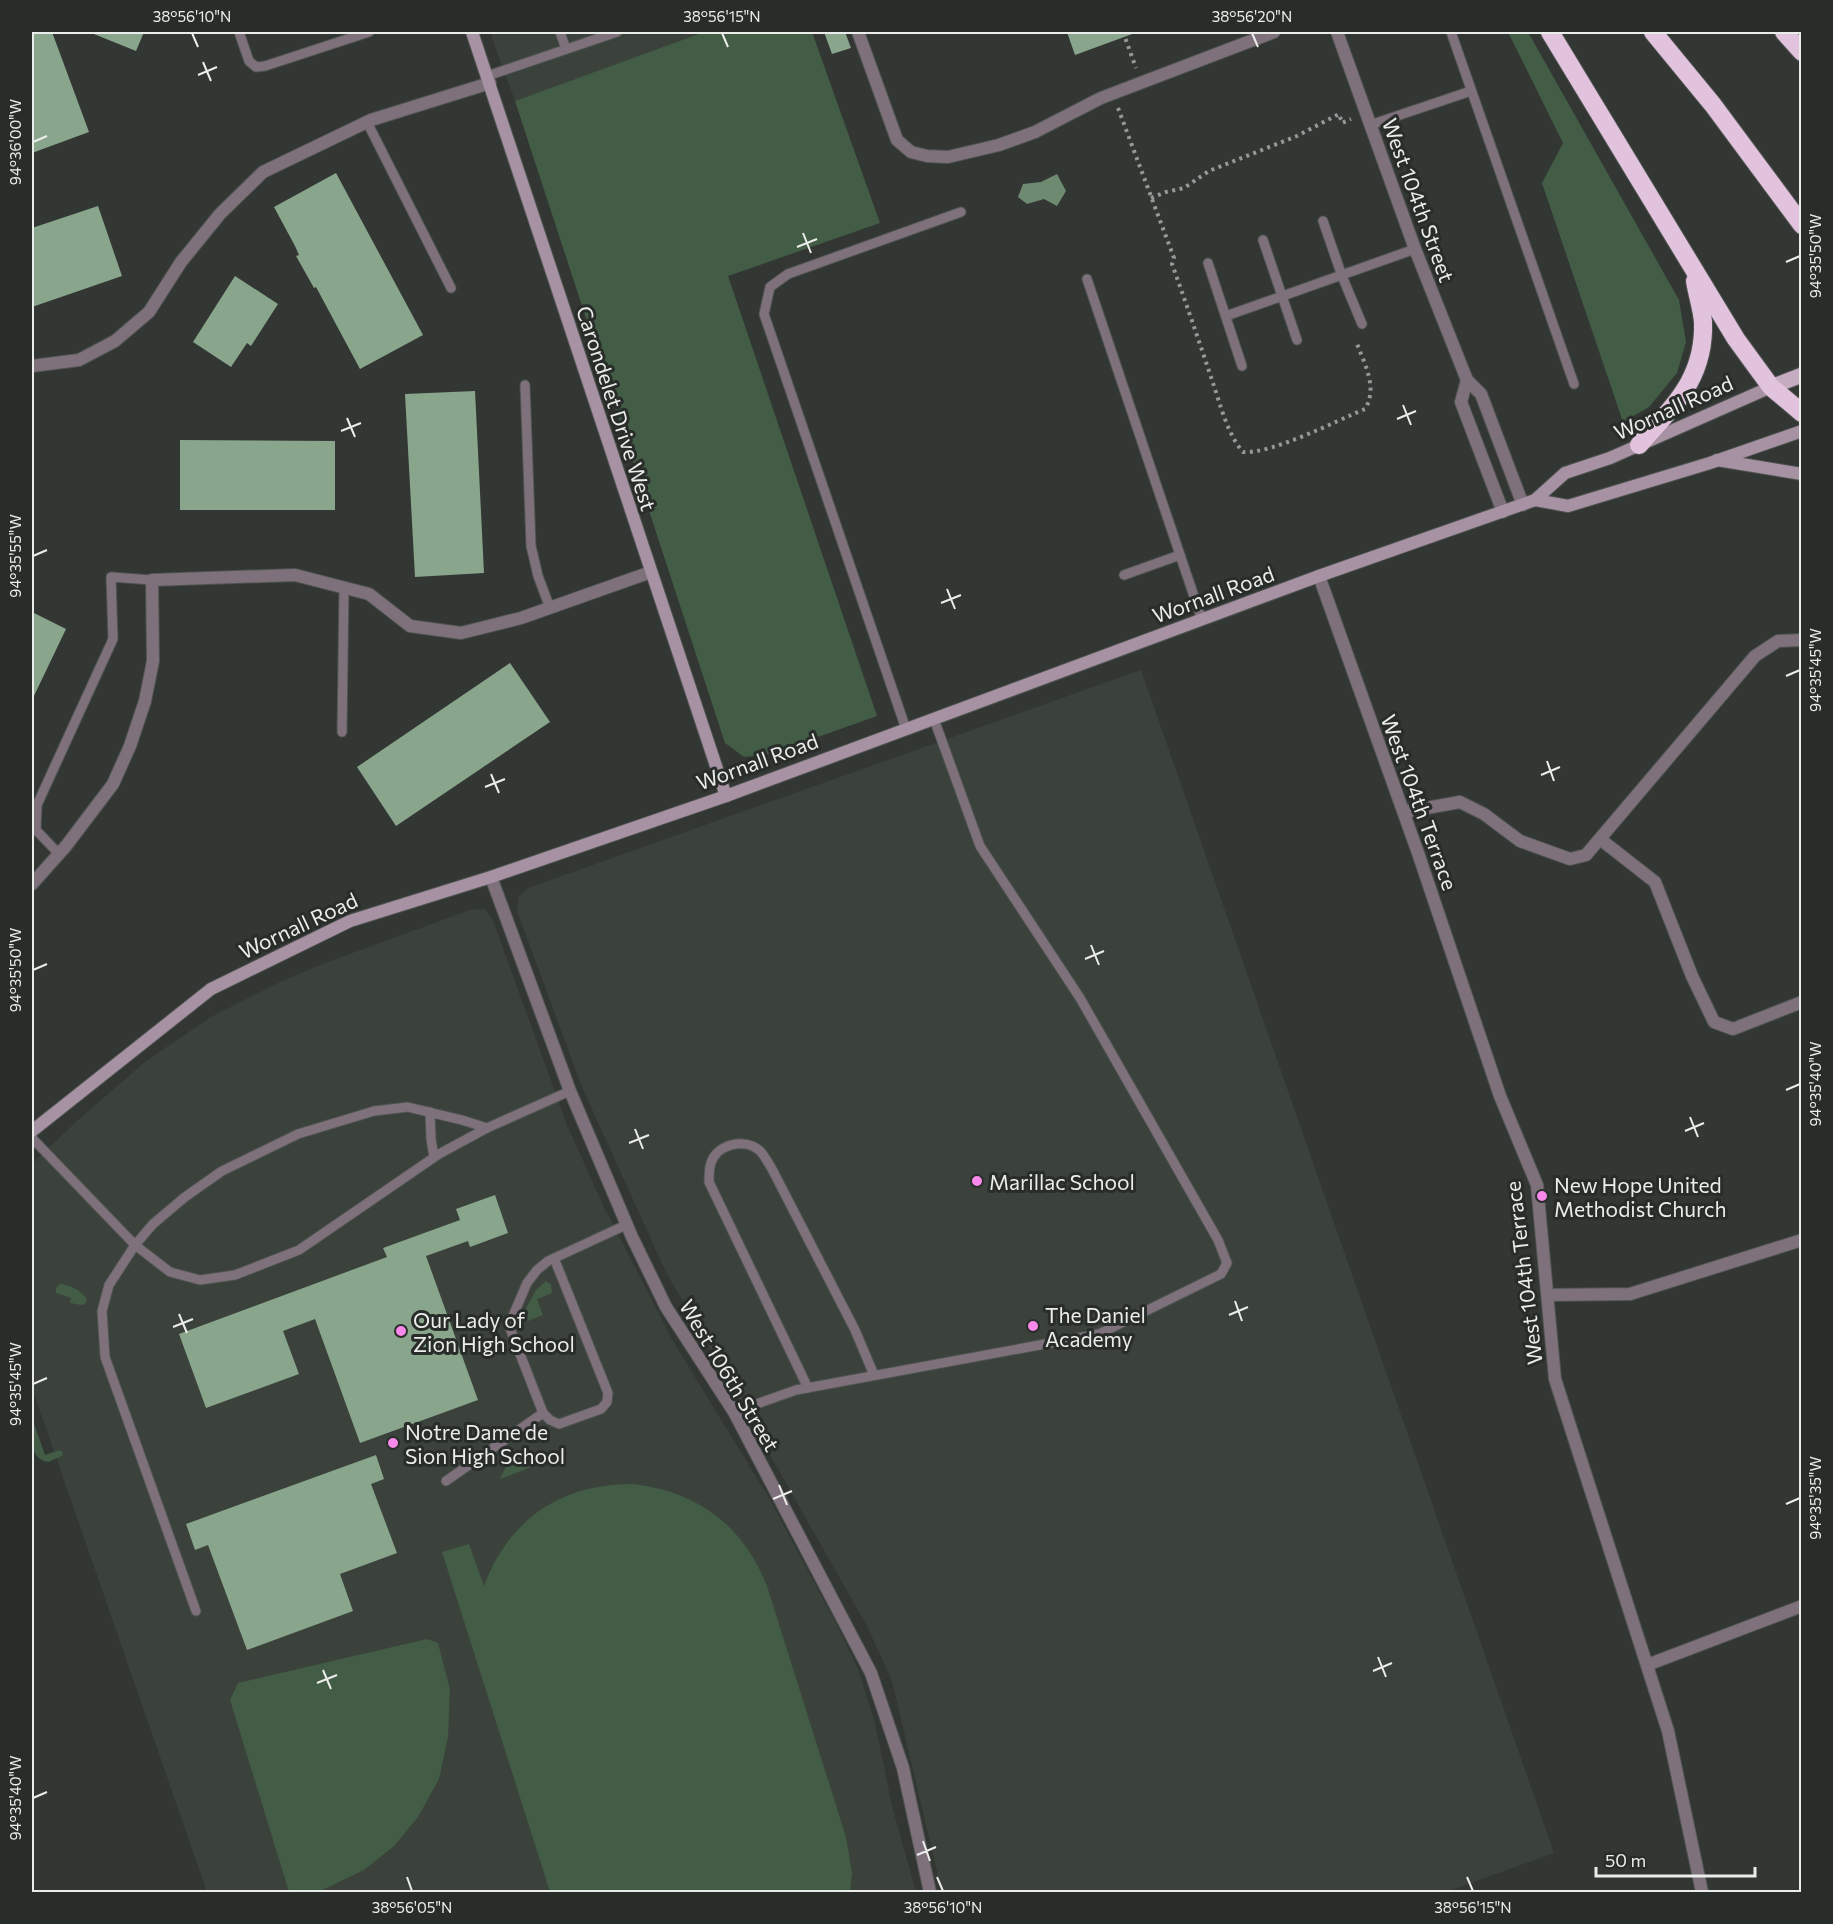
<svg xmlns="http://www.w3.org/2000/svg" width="1833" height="1924" viewBox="0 0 1833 1924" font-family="Commissioner,sans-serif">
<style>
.built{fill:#3a423b}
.green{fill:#425c45}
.water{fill:#6e8a71}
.building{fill:#89a68c}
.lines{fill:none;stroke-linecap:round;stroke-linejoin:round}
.lane-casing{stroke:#505451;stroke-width:11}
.street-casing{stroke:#505451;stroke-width:14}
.secondary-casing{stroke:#505451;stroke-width:14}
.primary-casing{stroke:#505451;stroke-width:17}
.highway-casing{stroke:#505451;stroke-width:20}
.path{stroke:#969997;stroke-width:4;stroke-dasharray:3 4.5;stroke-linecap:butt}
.lane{stroke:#7e717c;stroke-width:9}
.street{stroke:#7e717c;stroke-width:12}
.secondary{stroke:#a792a3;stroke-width:12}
.primary{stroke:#c6acc1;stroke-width:15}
.highway{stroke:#e2c3dd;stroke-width:18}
.ticks{fill:none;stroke:#ebedeb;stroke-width:2}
.poi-dot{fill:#f888ea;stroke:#292d2a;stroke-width:2}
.labels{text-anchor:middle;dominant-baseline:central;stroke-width:6;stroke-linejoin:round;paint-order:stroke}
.street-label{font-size:21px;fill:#ebedeb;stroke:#292d2a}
.poi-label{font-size:21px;fill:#ebedeb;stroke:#292d2a;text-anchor:start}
.neatline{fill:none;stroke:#ebedeb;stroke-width:2}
.ticks-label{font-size:15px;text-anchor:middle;fill:#ebedeb}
</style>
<rect width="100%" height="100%" fill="#333734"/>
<g class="built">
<path d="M490 32H704L515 101Z"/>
<path d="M1141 670 1554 1853 1446 1892H942L892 1681 867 1626 665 1270 582 1087 517 911 519 896 528 888Z"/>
<path d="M484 909 492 918 567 1125 602 1203 674 1343 769 1498 837 1625 858 1669 875 1723 892 1806 916 1892H207L32 1388V1164L78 1120 146 1061 211 1017 278 983 325 963 470 910Z"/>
</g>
<g class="green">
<path d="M704 32H812L880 223 728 276 877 716 770 754 744 757 725 743 515 101Z"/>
<path d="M1508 32H1528L1679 300 1686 342 1677 373 1649 407 1623 422 1542 183 1563 143Z"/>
<path d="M546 1281 551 1284 552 1293 537 1299 543 1315 528 1321 526 1320 523 1315 524 1312 536 1290Z"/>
<path d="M60 1284C70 1285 82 1290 87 1300L85 1304 81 1305 70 1303 71 1298 56 1293V1288Z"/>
<path d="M32 1418 45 1455 60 1450 63 1453 62 1456 48 1462C28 1459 31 1433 32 1418Z"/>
<path d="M523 1452 529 1454 534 1466 500 1479 505 1468Z"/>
<path d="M632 1484C697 1491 743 1525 767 1586L846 1837 852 1873 850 1892H550L442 1552 469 1544 484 1586C509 1519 561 1484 632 1484Z"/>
<path d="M427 1639 438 1643 450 1689 448 1737 439 1779 418 1817 394 1846 364 1870 318 1892H289L230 1700 238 1683Z"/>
</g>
<path class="water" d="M1057 174 1066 191 1057 206 1044 199 1027 204 1018 197 1023 184 1041 182Z"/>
<g class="building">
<path d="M32 32H52L89 132 32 153Z"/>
<path d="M89 32H144L136 51Z"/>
<path d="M824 32H845L851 48 832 54Z"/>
<path d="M1067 32H1135V33L1075 55Z"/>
<path d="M336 173 423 335 360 369 316 287 314 288 296 256 299 255 295 246 274 207Z"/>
<path d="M98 206 122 276 32 307V228Z"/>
<path d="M235 276 278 304 251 346 247 343 231 367 193 342Z"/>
<path d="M475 391 484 573 415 577 405 394Z"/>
<path d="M180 440 335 441V510H180Z"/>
<path d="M32 612 66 629 32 700Z"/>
<path d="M510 663 550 722 396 826 357 767Z"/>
<path d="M495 1195 508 1233 470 1247 468 1241 426 1256 478 1400 360 1443 315 1319 283 1331 299 1374 206 1408 179 1334 387 1257 383 1248 460 1220 456 1209Z"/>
<path d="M376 1455 384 1479 371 1484 397 1553 340 1574 353 1611 247 1650 208 1545 195 1550 186 1524Z"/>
</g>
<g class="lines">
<defs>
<g id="lane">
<path d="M239 32 249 61 256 67 265 66 369 32"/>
<path d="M560 32 566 49"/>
<path d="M1451 32 1574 384"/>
<path d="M487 76 617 32"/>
<path d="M367 122 451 288"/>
<path d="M1370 125 1471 91"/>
<path d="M1323 221 1342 276 1362 324"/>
<path d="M1263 240 1297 340"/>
<path d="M1208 263 1242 366"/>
<path d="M1087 279 1202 620"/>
<path d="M1226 316 1415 249"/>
<path d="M525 385 531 546 538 576 550 608"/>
<path d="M1124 575 1180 555"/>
<path d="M906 729 764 314 770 287 788 274 961 212"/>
<path d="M342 732 344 587"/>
<path d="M59 854 36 830 37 805 113 639 111 577 152 580"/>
<path d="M430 1112 431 1139 434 1157"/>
<path d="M32 1138 135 1245 170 1272 200 1280 235 1275 299 1250 439 1154 487 1128 570 1091"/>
<path d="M554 1258 608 1393 607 1402 601 1409 559 1424 550 1420 543 1413 511 1331 512 1318 527 1283 537 1270 548 1261 626 1225"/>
<path d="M808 1388 709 1182C709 1176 709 1168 711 1163 717 1144 744 1138 759 1150 764 1154 768 1163 772 1169L855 1330 874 1375"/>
<path d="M734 1412 796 1390 1099 1334 1221 1274 1227 1263 1218 1240 1080 998 980 846 934 719"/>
<path d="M446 1481 543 1413"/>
<path d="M196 1611 105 1357 102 1311 109 1285 135 1245 153 1224 185 1197 222 1171 298 1134 374 1111 408 1107 462 1120 487 1128"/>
</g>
<g id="street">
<path d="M858 32 897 140 911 152 927 156 948 157 999 145 1035 132 1101 98 1274 32"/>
<path d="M1337 32 1415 249 1467 380 1481 394 1523 505"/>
<path d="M32 366 79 360 115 341 149 312 181 262 220 214 263 172 371 120 490 83"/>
<path d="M1467 380 1461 402 1503 512"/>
<path d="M1319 576 1418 853 1500 1096 1537 1185 1555 1379 1668 1731 1702 1892"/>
<path d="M1404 812 1460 802 1484 814 1520 841 1570 859 1586 855 1755 656 1778 641 1802 640"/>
<path d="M1600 839 1655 882 1692 976 1714 1022 1733 1029 1802 1002"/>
<path d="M491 877 570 1091 632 1237 666 1307 734 1412 871 1673 903 1768 930 1892"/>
<path d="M32 884 66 846 113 784 130 746 145 701 153 661 152 580 295 575 369 594 410 626 461 633 521 618 651 572"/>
<path d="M1548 1295 1630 1294 1802 1240"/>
<path d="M1647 1665 1802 1606"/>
</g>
<g id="secondary">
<path d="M472 32 726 796"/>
<path d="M1717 460 1802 474"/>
<path d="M1535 500 1568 506 1710 463 1802 431"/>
<path d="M32 1131 211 989 350 921 491 877 726 796 1319 576 1535 500 1565 473 1610 458 1771 387"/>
</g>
<path id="primary" d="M1771 387 1802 375"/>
<g id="highway">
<path d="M1550 32 1736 339 1771 387 1802 413"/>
<path d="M1653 32 1713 105 1802 225"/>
<path d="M1784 32 1802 52"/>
<path d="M1639 445C1673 406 1705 379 1703 322 1702 309 1697 294 1695 281"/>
</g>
</defs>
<use href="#lane" class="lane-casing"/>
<use href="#street" class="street-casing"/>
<use href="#secondary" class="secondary-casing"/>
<use href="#primary" class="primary-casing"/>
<use href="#highway" class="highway-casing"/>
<g class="path">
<path d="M1123 32 1136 68"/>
<path d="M1118 108 1174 258 1172 264C1186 303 1199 341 1212 380 1220 403 1227 434 1243 452 1272 454 1336 421 1365 409 1378 388 1365 365 1357 344"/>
<path d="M1151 198 1166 192 1184 188 1209 171 1297 136 1339 114 1342 123 1351 119"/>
</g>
<use href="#lane" class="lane"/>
<use href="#street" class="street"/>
<use href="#secondary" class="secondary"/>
<use href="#primary" class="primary"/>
<use href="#highway" class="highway"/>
</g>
<path class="ticks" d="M192 33 198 47M722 33 728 47M1252 33 1258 47M203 62 211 81M198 75 217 67M33 142 47 136M803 233 811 253M797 247 817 239M1786 262 1800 256M1403 405 1411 425M347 418 355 437M1397 419 1416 411M341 431 361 423M33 556 47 550M947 589 955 609M941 603 961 595M1786 676 1800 670M1547 761 1554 781M491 774 499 793M1541 775 1560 767M485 787 505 779M1091 945 1099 965M1085 959 1104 951M33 970 47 964M1786 1090 1800 1084M1690 1117 1698 1137M635 1129 643 1149M1685 1131 1704 1123M629 1143 649 1135M1235 1301 1242 1321M179 1314 187 1333M1229 1315 1248 1307M173 1327 193 1319M33 1384 47 1378M779 1485 787 1505M773 1499 792 1491M1786 1504 1800 1498M1378 1657 1386 1677M323 1670 331 1689M1373 1671 1392 1663M317 1683 337 1675M33 1798 47 1792M923 1841 930 1861M917 1855 936 1847M407 1877 412 1891M937 1877 943 1891M1467 1877 1473 1891"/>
<g class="poi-dot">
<circle cx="977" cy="1181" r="6"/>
<circle cx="1542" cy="1196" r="6"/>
<circle cx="1033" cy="1326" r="6"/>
<circle cx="401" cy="1331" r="6"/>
<circle cx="393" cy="1443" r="6"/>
</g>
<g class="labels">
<g class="street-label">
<text transform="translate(1419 200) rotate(70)">West 104th Street</text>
<text transform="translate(1673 407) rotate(-24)">Wornall Road</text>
<text transform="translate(617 408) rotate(72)">Carondelet Drive West</text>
<text transform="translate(1213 594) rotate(-20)">Wornall Road</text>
<text transform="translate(757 761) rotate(-20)">Wornall Road</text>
<text transform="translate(1420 802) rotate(70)">West 104th Terrace</text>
<text transform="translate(298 925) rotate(-25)">Wornall Road</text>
<text transform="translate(1523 1273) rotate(-97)">West 104th Terrace</text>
<text transform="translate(730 1375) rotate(59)">West 106th Street</text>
</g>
<g class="poi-label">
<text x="989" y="1181">Marillac School</text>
<text x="1554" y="1184">New Hope United<tspan x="1554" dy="24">Methodist Church</tspan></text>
<text x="1045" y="1314">The Daniel<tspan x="1045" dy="24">Academy</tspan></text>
<text x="413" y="1319">Our Lady of<tspan x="413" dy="24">Zion High School</tspan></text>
<text x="405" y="1431">Notre Dame de<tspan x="405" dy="24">Sion High School</tspan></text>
</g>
</g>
<rect width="1833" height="1924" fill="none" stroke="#292d2a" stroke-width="66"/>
<path d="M1596 1867v9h159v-9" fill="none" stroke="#ebedeb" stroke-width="3"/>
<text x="1605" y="1867" font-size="18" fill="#ebedeb" stroke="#292d2a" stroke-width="4.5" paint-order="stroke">50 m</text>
<rect x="33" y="33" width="1767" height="1858" class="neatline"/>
<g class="ticks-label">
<text x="192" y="22">38°56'10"N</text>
<text x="722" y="22">38°56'15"N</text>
<text x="1252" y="22">38°56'20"N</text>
<text transform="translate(16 142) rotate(-90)" y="5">94°36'00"W</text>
<text transform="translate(1816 256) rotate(-90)" y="5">94°35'50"W</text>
<text transform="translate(16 556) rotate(-90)" y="5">94°35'55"W</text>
<text transform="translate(1816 670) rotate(-90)" y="5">94°35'45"W</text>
<text transform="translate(16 970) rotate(-90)" y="5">94°35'50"W</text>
<text transform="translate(1816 1084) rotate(-90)" y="5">94°35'40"W</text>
<text transform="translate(16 1384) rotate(-90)" y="5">94°35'45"W</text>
<text transform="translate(1816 1498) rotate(-90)" y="5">94°35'35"W</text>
<text transform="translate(16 1798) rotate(-90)" y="5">94°35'40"W</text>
<text x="412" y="1913">38°56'05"N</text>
<text x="943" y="1913">38°56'10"N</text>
<text x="1473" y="1913">38°56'15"N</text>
</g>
</svg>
